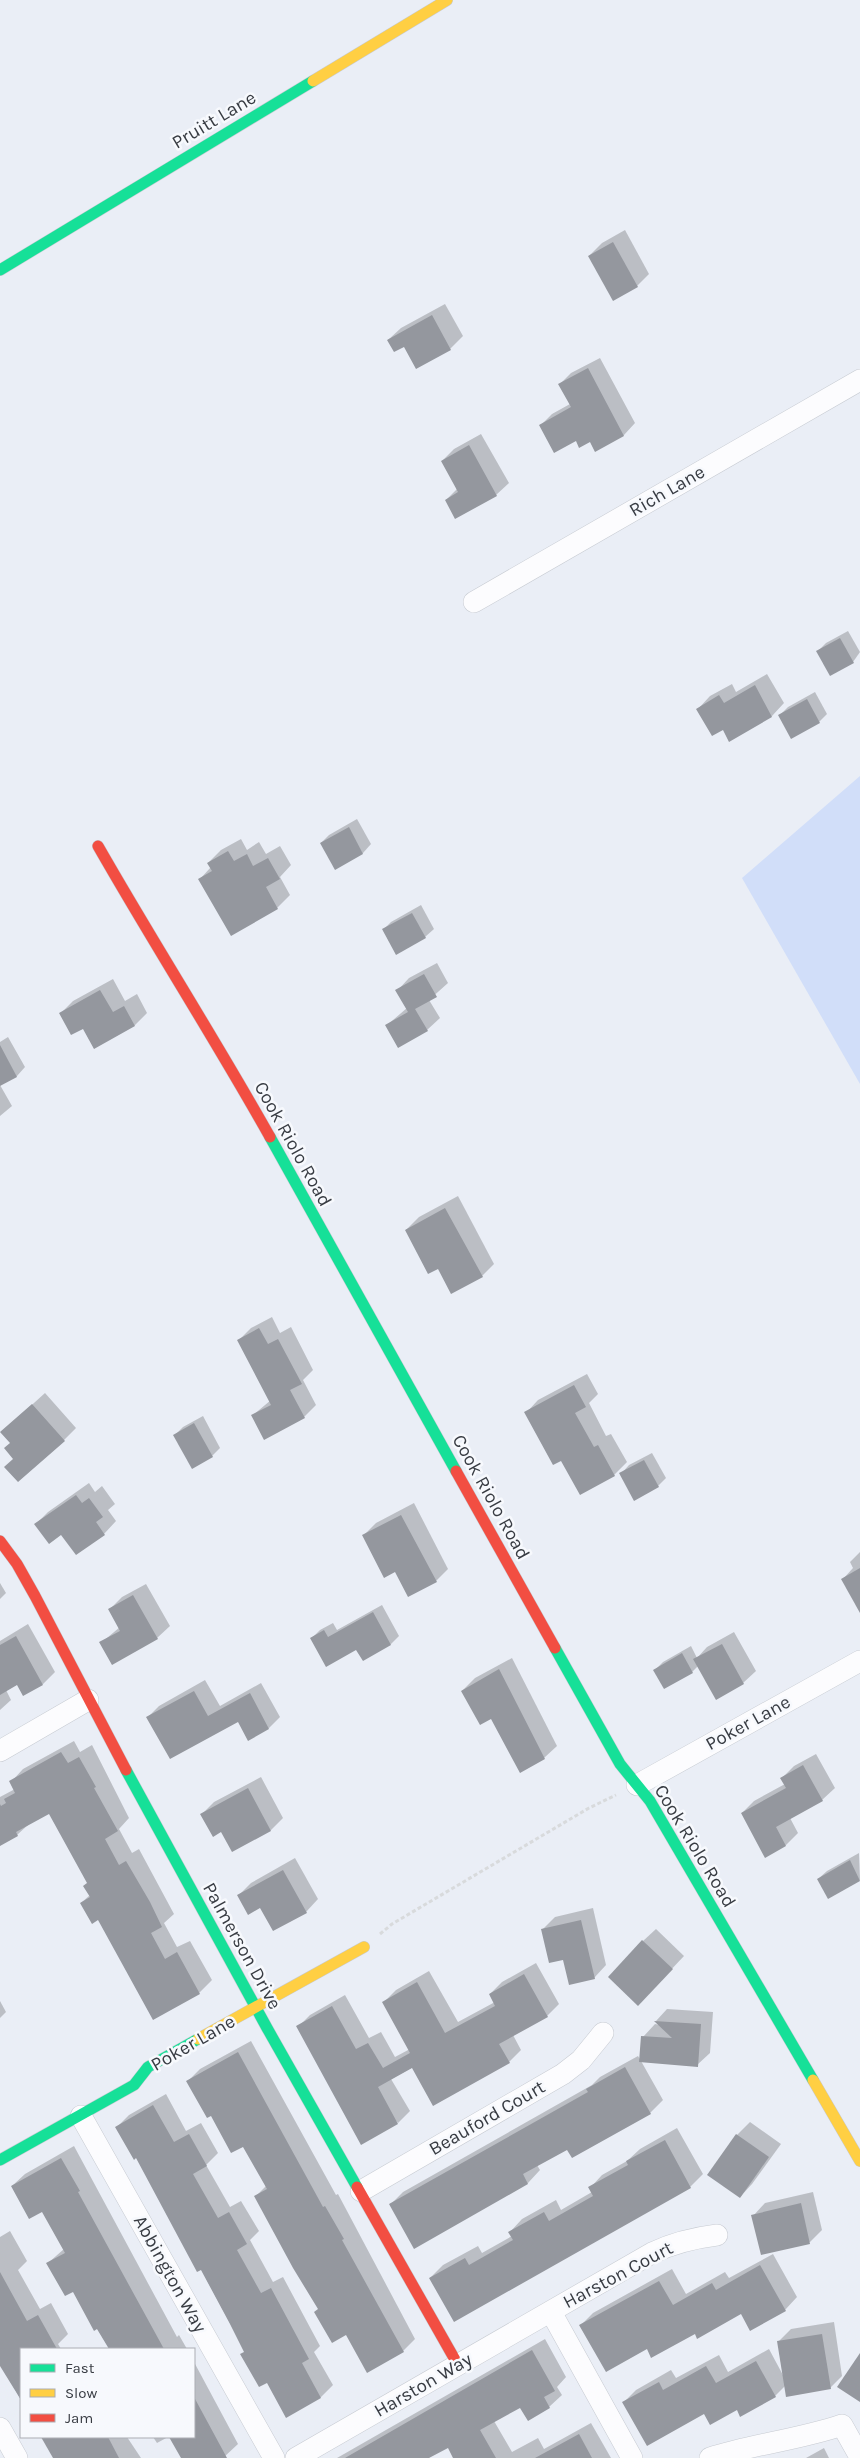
<svg xmlns="http://www.w3.org/2000/svg" width="860" height="2458" viewBox="0 0 860 2458" font-family="Karla,sans-serif">
<style>
.green{fill:#d1def9}
.shadow{fill:#0003}
.building{fill:#94979e}
.lines{fill:none;stroke-linecap:round;stroke-linejoin:round}
.street-casing{stroke:#c7cbd2;stroke-width:22}
.fast-casing{stroke:#c7cbd2;stroke-width:12}
.slow-casing{stroke:#c7cbd2;stroke-width:12}
.jam-casing{stroke:#c7cbd2;stroke-width:12}
.path{stroke:#d8dadc;stroke-width:3;stroke-dasharray:4 2.5;stroke-linecap:butt}
.street{stroke:#fcfcfe;stroke-width:21}
.fast{stroke:#16e098;stroke-width:11}
.slow{stroke:#ffcf43;stroke-width:11}
.jam{stroke:#f24e42;stroke-width:11}
.labels{text-anchor:middle;dominant-baseline:central;stroke-width:5;stroke-linejoin:round;paint-order:stroke}
.street-label{font-size:19px;fill:#383c43;stroke:#f7f9fd}
</style>
<rect width="100%" height="100%" fill="#eaeef6"/>
<path class="green" d="M860 776V1084L742 878Z"/>
<g class="shadow">
<path d="M625 230 649 274 637 286 589 256 602 243Z"/>
<path d="M445 304 463 336 450 349 388 340 401 328Z"/>
<path d="M600 358 635 423 624 435 595 450 590 441 540 426 552 414 570 404 560 384 571 373Z"/>
<path d="M481 434 509 483 496 495 446 500 457 489 442 461 454 449Z"/>
<path d="M848 631 860 652 853 662 818 651 826 643Z"/>
<path d="M767 674 784 703 772 716 730 740 723 729 698 709 710 696 732 684 736 692Z"/>
<path d="M815 692 827 714 819 722 780 715 788 707Z"/>
<path d="M357 819 371 844 363 853 335 868 321 843 329 835Z"/>
<path d="M241 839 247 850 259 842 266 854 280 846 291 865 280 877 290 895 277 908 231 934 200 879 211 867 208 863 221 850Z"/>
<path d="M421 905 434 929 425 937 396 953 383 930 391 922Z"/>
<path d="M437 963 448 983 429 1000 440 1018 427 1030 386 1026 407 1008 397 991 409 978Z"/>
<path d="M113 979 125 1001 137 994 147 1013 135 1025 94 1048 83 1027 61 1013 73 1001Z"/>
<path d="M8 1037 25 1067 17 1076 0 1085 12 1106 0 1116V1042Z"/>
<path d="M458 1196 494 1264 482 1276 438 1267 406 1230 419 1217Z"/>
<path d="M272 1317 280 1333 291 1327 313 1370 303 1380 316 1405 304 1417 253 1415 271 1400 239 1340 251 1328Z"/>
<path d="M587 1374 598 1394 589 1403 606 1436 611 1434 627 1462 614 1475 561 1459 526 1413 538 1400Z"/>
<path d="M45 1393 76 1428 64 1440 14 1458 11 1443 2 1432Z"/>
<path d="M203 1416 220 1448 212 1456 175 1435 183 1427Z"/>
<path d="M652 1453 666 1478 658 1486 621 1474 629 1465Z"/>
<path d="M89 1483 95 1492 102 1486 115 1504 108 1510 116 1521 104 1534 62 1533 36 1524 48 1512Z"/>
<path d="M414 1503 448 1569 436 1581 363 1536 376 1523Z"/>
<path d="M860 1552V1593L843 1579 853 1568 850 1562Z"/>
<path d="M0 1583 6 1593 0 1599Z"/>
<path d="M146 1584 170 1626 157 1638 101 1643 120 1627 110 1609 122 1597Z"/>
<path d="M382 1605 399 1636 391 1644 363 1660 357 1648 312 1638 320 1630 333 1623 337 1630Z"/>
<path d="M28 1624 55 1672 43 1684H18L6 1690 11 1700 0 1710V1641Z"/>
<path d="M734 1632 756 1671 743 1683 698 1666 692 1672 655 1670 663 1662 691 1646 697 1658 707 1647Z"/>
<path d="M512 1658 557 1746 544 1758 491 1717 462 1691 475 1678Z"/>
<path d="M205 1680 220 1706 261 1683 280 1717 269 1728 249 1739 238 1720 148 1717 159 1706Z"/>
<path d="M74 1741 80 1752 92 1745 129 1818 119 1829 132 1853 139 1849 174 1914 164 1923 177 1947 190 1941 212 1980 199 1993 153 2018 98 1918 81 1903 90 1895 88 1883 49 1812 29 1824 17 1835 0 1845V1797L15 1789 11 1782 23 1769Z"/>
<path d="M816 1754 835 1788 822 1800 790 1818 798 1833 786 1845 766 1856 742 1813 754 1801 785 1784 782 1778 794 1766Z"/>
<path d="M261 1777 283 1818 271 1830 233 1850 222 1830 202 1814 214 1802Z"/>
<path d="M859 1853 860 1880 829 1897 818 1879 827 1871Z"/>
<path d="M295 1858 318 1899 306 1912 261 1906 239 1895 251 1883Z"/>
<path d="M593 1908 606 1965 594 1978 563 1958 542 1930 555 1917Z"/>
<path d="M656 1929 684 1956 650 1992 643 1941Z"/>
<path d="M536 1963 559 2004 547 2016 513 2035 521 2050 509 2062 413 2067 391 2079 410 2111 398 2123 298 2027 310 2015 345 1995 369 2038 381 2032 395 2057 410 2049 384 2002 396 1990 429 1971 458 2022 495 2002 490 1994 502 1982Z"/>
<path d="M0 2001 6 2012 0 2018Z"/>
<path d="M667 2009 713 2012 710 2053 697 2065 641 2061 663 2100 650 2113 572 2156 568 2148 537 2165 540 2170 528 2183 414 2247 391 2204 403 2192 592 2085 600 2077 638 2056 641 2061 643 2037 655 2024 660 2025 656 2021Z"/>
<path d="M251 2041 336 2195 338 2194 355 2226 415 2339 403 2351 347 2334 319 2308 256 2196 266 2186 244 2145 211 2114 188 2081 200 2069Z"/>
<path d="M166 2094 186 2131 201 2123 218 2153 206 2165 230 2207 241 2201 259 2231 250 2240 273 2282 283 2277 320 2346 314 2352 333 2385 321 2397 286 2416 267 2381 245 2351 201 2269 137 2157 117 2127 129 2115Z"/>
<path d="M750 2122 781 2144 752 2184 740 2197 709 2175 737 2135Z"/>
<path d="M677 2128 703 2174 690 2187 454 2320 430 2278 443 2265 478 2246 482 2253 512 2236 510 2232 522 2219 556 2200 561 2210 592 2192 590 2188 602 2175 627 2161 640 2149Z"/>
<path d="M74 2146 177 2337 179 2335 187 2349H110L73 2290 48 2263 64 2249 43 2210 12 2186 25 2174Z"/>
<path d="M813 2192 822 2230 810 2242 762 2254 753 2216 765 2203Z"/>
<path d="M10 2231 27 2261 18 2270 40 2309 51 2303 68 2334 58 2344 61 2349H21V2400L0 2363V2237Z"/>
<path d="M773 2254 797 2297 785 2310 741 2313 695 2332 647 2348 581 2325 593 2313 672 2269 686 2294 725 2272 729 2278Z"/>
<path d="M834 2322 842 2376 830 2388 786 2385 775 2396 737 2408 704 2413 624 2402 636 2390 671 2370 676 2378 719 2355 728 2372 769 2349 784 2377 779 2341 791 2329Z"/>
<path d="M545 2339 566 2377 557 2387 562 2395 549 2407 521 2406 494 2421 512 2452 538 2438 544 2449 591 2423 611 2458H455L448 2446 427 2458H337Z"/>
<path d="M194 2362 238 2444 223 2458H182L171 2437H194Z"/>
<path d="M42 2437H127L141 2458H54Z"/>
<path d="M153 2437H168L157 2443Z"/>
<path d="M824 2448 829 2458H806Z"/>
</g>
<g class="building">
<path d="M613 242 638 287 613 301 588 256Z"/>
<path d="M432 315 451 350 416 369 404 347 394 352 387 340Z"/>
<path d="M588 368 624 436 595 452 590 442 579 448 576 441 554 453 539 425 571 407 558 384Z"/>
<path d="M469 445 497 496 455 519 445 500 458 492 441 461Z"/>
<path d="M840 638 854 663 830 676 816 651Z"/>
<path d="M755 685 772 717 729 742 723 730 712 736 696 709 719 695 724 703Z"/>
<path d="M807 699 820 723 791 739 778 715Z"/>
<path d="M349 827 363 854 335 870 320 843Z"/>
<path d="M228 851 234 861 247 854 253 866 268 858 280 879 266 887 278 909 231 936 198 879 212 871 207 863Z"/>
<path d="M412 913 426 938 396 955 382 929Z"/>
<path d="M424 974 437 997 415 1009 428 1031 398 1048 385 1025 408 1012 395 990Z"/>
<path d="M100 990 113 1012 124 1006 135 1026 94 1049 83 1029 71 1035 59 1013Z"/>
<path d="M0 1045 17 1077 0 1086Z"/>
<path d="M445 1208 483 1277 451 1294 438 1269 428 1274 405 1230Z"/>
<path d="M259 1328 268 1344 278 1339 302 1384 290 1390 305 1418 264 1440 251 1415 271 1405 237 1340Z"/>
<path d="M574 1385 586 1407 575 1413 594 1447 598 1445 615 1476 580 1495 561 1461 553 1465 524 1412Z"/>
<path d="M32 1404 65 1441 18 1482 4 1467 13 1459 4 1448 10 1443 0 1432Z"/>
<path d="M194 1423 213 1457 192 1469 173 1435Z"/>
<path d="M644 1460 659 1487 634 1501 619 1473Z"/>
<path d="M76 1495 82 1503 89 1498 103 1517 96 1522 105 1535 76 1555 61 1535 49 1544 34 1524Z"/>
<path d="M401 1515 437 1582 408 1597 395 1572 384 1578 362 1535Z"/>
<path d="M860 1568V1613L841 1579Z"/>
<path d="M133 1595 158 1639 112 1665 99 1642 120 1631 108 1609Z"/>
<path d="M373 1612 391 1645 363 1661 356 1650 326 1667 310 1638 324 1630 328 1637Z"/>
<path d="M16 1636 43 1685 23 1696 17 1685 0 1695V1645Z"/>
<path d="M722 1644 744 1684 716 1700 693 1659Z"/>
<path d="M682 1653 693 1673 664 1689 653 1670Z"/>
<path d="M499 1669 545 1759 520 1773 491 1719 480 1725 461 1691Z"/>
<path d="M194 1691 208 1716 250 1693 269 1729 248 1741 238 1722 170 1759 146 1717Z"/>
<path d="M61 1752 68 1763 79 1757 96 1787 94 1788 118 1831 105 1839 119 1865 126 1861 150 1902 162 1927 151 1933 165 1959 177 1952 200 1994 153 2020 98 1920 92 1924 80 1903 90 1897 83 1886 87 1883 49 1814 16 1832 18 1836 0 1846V1804L1 1806 6 1803 4 1799 15 1793 9 1781Z"/>
<path d="M803 1765 823 1801 776 1827 786 1846 765 1858 741 1813 786 1788 780 1778Z"/>
<path d="M248 1788 271 1831 232 1852 221 1832 213 1837 200 1814Z"/>
<path d="M850 1860 860 1881 828 1899 817 1879Z"/>
<path d="M283 1870 307 1913 273 1931 260 1908 248 1915 237 1895Z"/>
<path d="M581 1920 595 1979 569 1985 563 1960 549 1963 541 1929Z"/>
<path d="M642 1940 673 1969 638 2006 608 1977Z"/>
<path d="M524 1974 548 2017 499 2044 510 2063 433 2106 412 2068 378 2087 398 2124 361 2145 296 2026 332 2006 356 2049 368 2043 383 2068 410 2053 382 2002 417 1982 445 2033 495 2006 489 1994Z"/>
<path d="M654 2021 701 2024 698 2067 639 2062 641 2036 672 2038Z"/>
<path d="M238 2052 323 2207 325 2206 344 2239 342 2240 404 2352 367 2373 346 2335 332 2343 314 2312 318 2309 293 2268 254 2196 267 2189 243 2147 231 2153 211 2116 207 2118 186 2081Z"/>
<path d="M625 2067 651 2114 572 2158 567 2150 523 2174 528 2184 414 2249 389 2204 588 2092 586 2089Z"/>
<path d="M153 2105 174 2142 189 2134 207 2166 193 2174 218 2218 229 2212 247 2244 237 2250 261 2293 271 2288 309 2359 302 2363 321 2398 286 2418 267 2383 259 2387 240 2354 244 2352 230 2324 201 2270 197 2272 136 2158 134 2160 115 2127Z"/>
<path d="M736 2134 769 2157 740 2198 707 2175Z"/>
<path d="M665 2140 691 2188 454 2322 429 2278 465 2258 469 2265 513 2240 508 2232 544 2212 549 2221 593 2196 588 2187 628 2165 626 2161Z"/>
<path d="M61 2158 80 2191 78 2192 164 2349H109L97 2329 94 2331 73 2292 65 2296 46 2263 65 2253 42 2212 29 2219 11 2186Z"/>
<path d="M801 2203 810 2244 761 2255 751 2215Z"/>
<path d="M760 2265 786 2311 750 2331 741 2314 697 2339 695 2334 651 2358 647 2349 606 2372 579 2325 659 2281 673 2305 712 2283 716 2290Z"/>
<path d="M0 2272 27 2321 38 2315 57 2349H21V2400L0 2366Z"/>
<path d="M822 2334 831 2389 786 2397 777 2341Z"/>
<path d="M532 2350 555 2391 544 2397 550 2408 528 2421 520 2408 480 2430 496 2458H453L448 2448 429 2458H345Z"/>
<path d="M860 2353V2402L837 2387Z"/>
<path d="M756 2361 776 2397 740 2417 737 2410 710 2425 704 2414 647 2446 622 2402 659 2382 663 2390 706 2366 716 2383Z"/>
<path d="M194 2397 227 2458H181L169 2437H194Z"/>
<path d="M579 2434 592 2458H535Z"/>
<path d="M41 2437H108L119 2458H53Z"/>
</g>
<g class="lines">
<defs>
<g id="street">
<path d="M474 602 860 380"/>
<path d="M0 1751 88 1700"/>
<path d="M637 1785 860 1661"/>
<path d="M81 2116 274 2458"/>
<path d="M361 2191 563 2074 581 2060 603 2033"/>
<path d="M551 2312 632 2458"/>
<path d="M0 2428 17 2458"/>
<path d="M296 2458 652 2253C673 2243 693 2238 717 2235"/>
<path d="M710 2458C753 2444 798 2440 842 2425L860 2457"/>
</g>
<g id="fast">
<path d="M0 270 313 81"/>
<path d="M270 1137 456 1471"/>
<path d="M555 1648 620 1764 650 1801 813 2080"/>
<path d="M126 1770 267 2028 357 2187"/>
<path d="M0 2160 134 2085 148 2067 198 2039"/>
</g>
<g id="slow">
<path d="M313 81 447 0"/>
<path d="M198 2039 364 1947"/>
<path d="M813 2080 860 2161"/>
</g>
<g id="jam">
<path d="M98 846C154 944 215 1039 270 1137"/>
<path d="M456 1471 555 1648"/>
<path d="M0 1541 17 1564 35 1596 126 1770"/>
<path d="M357 2187 458 2365"/>
</g>
</defs>
<use href="#street" class="street-casing"/>
<use href="#fast" class="fast-casing"/>
<use href="#slow" class="slow-casing"/>
<use href="#jam" class="jam-casing"/>
<path class="path" d="M380 1934 392 1924 589 1808 616 1795"/>
<use href="#street" class="street"/>
<use href="#fast" class="fast"/>
<use href="#slow" class="slow"/>
<use href="#jam" class="jam"/>
</g>
<g class="labels">
<g class="street-label">
<text transform="translate(214 120) rotate(-31)">Pruitt Lane</text>
<text transform="translate(667 491) rotate(-30)">Rich Lane</text>
<text transform="translate(293 1144) rotate(61)">Cook Riolo Road</text>
<text transform="translate(491 1497) rotate(61)">Cook Riolo Road</text>
<text transform="translate(748 1723) rotate(-29)">Poker Lane</text>
<text transform="translate(695 1846) rotate(59)">Cook Riolo Road</text>
<text transform="translate(242 1946) rotate(61)">Palmerson Drive</text>
<text transform="translate(193 2043) rotate(-30)">Poker Lane</text>
<text transform="translate(487 2118) rotate(-30)">Beauford Court</text>
<text transform="translate(170 2274) rotate(61)">Abbington Way</text>
<text transform="translate(618 2275) rotate(-28)">Harston Court</text>
<text transform="translate(423 2385) rotate(-30)">Harston Way</text>
</g>
</g>
<rect x="20" y="2348" width="175" height="90" fill="#f7f9fd" stroke="#abadb3"/>
<rect x="30" y="2364" width="25" height="8" fill="#16e098" stroke="#abadb3"/>
<text x="65" y="2373" font-size="15" fill="#383c43">Fast</text>
<rect x="30" y="2389" width="25" height="8" fill="#ffcf43" stroke="#abadb3"/>
<text x="65" y="2398" font-size="15" fill="#383c43">Slow</text>
<rect x="30" y="2414" width="25" height="8" fill="#f24e42" stroke="#abadb3"/>
<text x="65" y="2423" font-size="15" fill="#383c43">Jam</text>
</svg>
